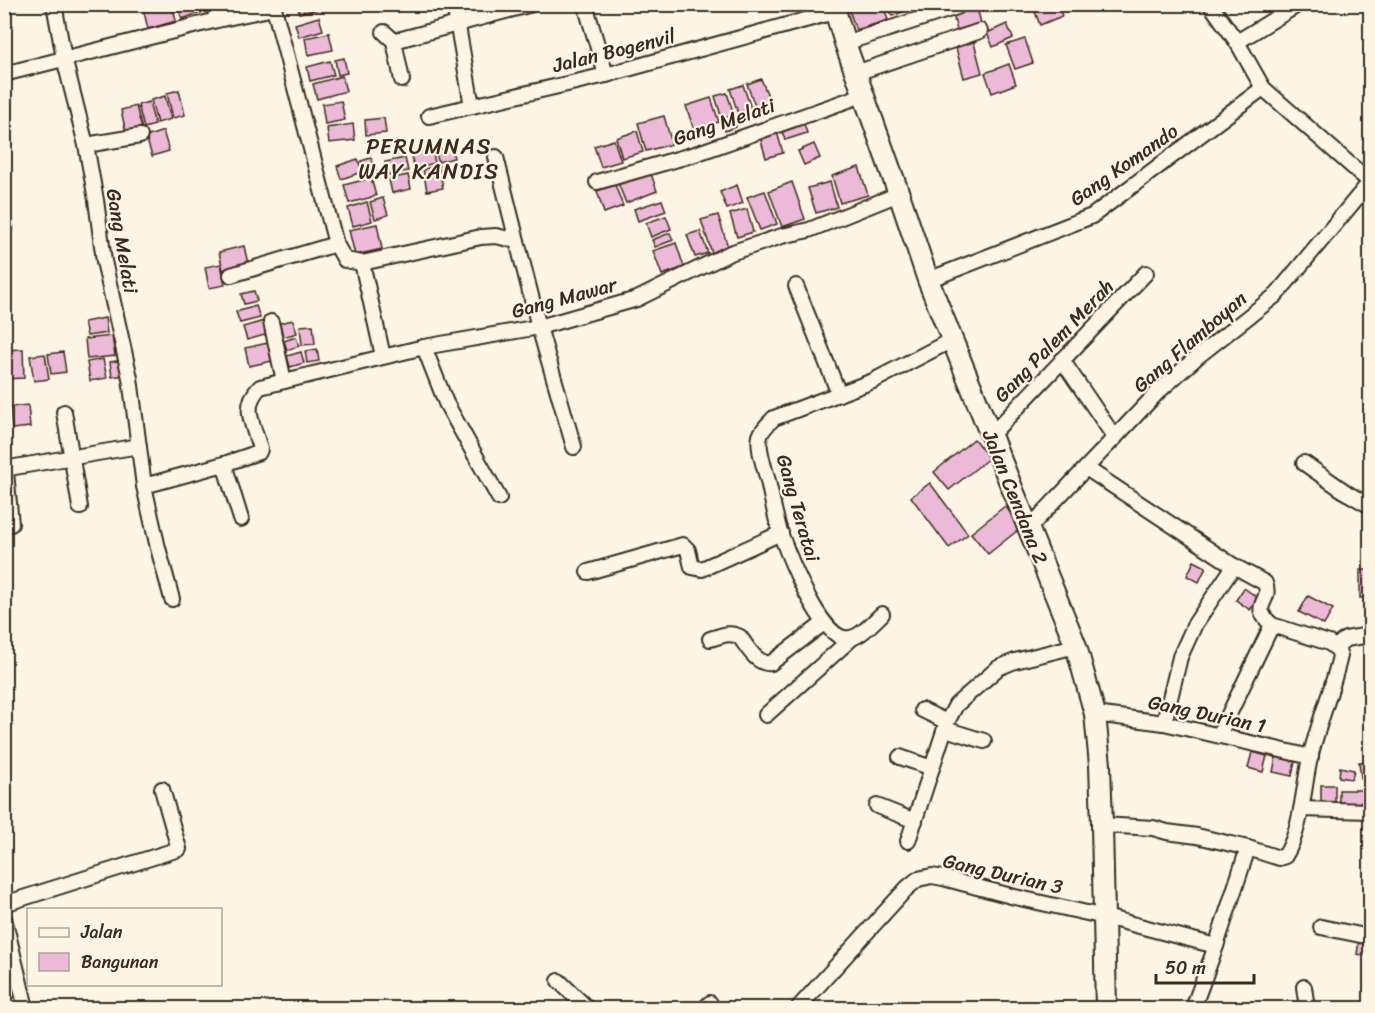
<svg xmlns="http://www.w3.org/2000/svg" width="1375" height="1013" viewBox="0 0 1375 1013" font-family="Sriracha,sans-serif">
<style>
.building{fill:#ecbad8;stroke:#3b2a1e;stroke-width:1.5}
.lines{fill:none;stroke-linecap:round;stroke-linejoin:round}
.street-casing{stroke:#3b2a1e;stroke-width:18}
.secondary-casing{stroke:#3b2a1e;stroke-width:24}
.street{stroke:#fcf5e5;stroke-width:14}
.secondary{stroke:#fcf5e5;stroke-width:20}
.labels{text-anchor:middle;dominant-baseline:central;stroke-width:4.5;stroke-linejoin:round;paint-order:stroke}
.street-label{font-size:20px;fill:#3b2a1e;stroke:#fcf5e5}
.quarter-label{font-size:22px;letter-spacing:1.5px;fill:#3b2a1e;stroke:#fcf5e5}
</style>
<rect width="100%" height="100%" fill="#fcf5e5"/>
<filter id="ink" filterUnits="userSpaceOnUse"><feTurbulence type="fractalNoise" baseFrequency=".0167" numOctaves="2"/><feDisplacementMap in="SourceGraphic" scale="12" xChannelSelector="R" yChannelSelector="G"/><feConvolveMatrix kernelMatrix="1 2 1 2 8 2 1 2 1" color-interpolation-filters="sRGB"/></filter>
<g filter="url(#ink)">
<g class="building">
<path d="M142 4H172L176 21 148 29Z"/>
<path d="M177 4H200L202 12 182 19Z"/>
<path d="M220 4H249L224 15Z"/>
<path d="M298 4H324L325 8 299 13Z"/>
<path d="M855 4H883L888 20 856 30 848 7Z"/>
<path d="M888 4H912L913 8 892 16Z"/>
<path d="M974 4H976L981 23 957 30 952 11Z"/>
<path d="M1047 4H1067L1059 8 1062 16 1040 25 1035 12 1048 7Z"/>
<path d="M319 17 323 30 299 37 295 24Z"/>
<path d="M1007 24 1013 38 993 47 987 33Z"/>
<path d="M329 33 333 50 308 55 305 38Z"/>
<path d="M973 39 982 73 964 78 955 44Z"/>
<path d="M1025 39 1033 63 1015 69 1006 45Z"/>
<path d="M344 58 347 73 338 75 335 60Z"/>
<path d="M330 61 334 75 310 81 307 67Z"/>
<path d="M1009 64 1016 84 992 93 985 73Z"/>
<path d="M342 76 346 91 317 99 313 84Z"/>
<path d="M761 79 771 103 756 109 747 84Z"/>
<path d="M743 85 751 108 738 113 730 89Z"/>
<path d="M179 90 185 115 173 118 167 93Z"/>
<path d="M727 93 734 115 722 119 715 96Z"/>
<path d="M165 96 171 119 157 123 151 100Z"/>
<path d="M711 98 719 122 694 130 686 106Z"/>
<path d="M341 101 345 120 325 124 322 104Z"/>
<path d="M149 102 155 125 144 128 138 105Z"/>
<path d="M136 106 142 129 126 133 121 110Z"/>
<path d="M664 116 672 144 646 151 638 123Z"/>
<path d="M384 118 386 133 366 135 365 120Z"/>
<path d="M733 118 736 127 725 131 722 122Z"/>
<path d="M803 121 807 133 785 140 781 128Z"/>
<path d="M353 124 355 140 329 143 327 128Z"/>
<path d="M163 131 169 151 152 156 146 137Z"/>
<path d="M637 131 643 152 622 158 616 138Z"/>
<path d="M777 132 783 153 766 158 760 137Z"/>
<path d="M614 140 621 161 601 167 594 146Z"/>
<path d="M814 144 820 158 804 165 798 151Z"/>
<path d="M451 147 454 158 438 162 436 150Z"/>
<path d="M432 149 435 163 414 168 411 154Z"/>
<path d="M371 158 376 171 366 175 361 161Z"/>
<path d="M405 158 408 171 388 175 385 162Z"/>
<path d="M358 159 362 172 341 179 337 166Z"/>
<path d="M439 166 443 188 427 191 423 169Z"/>
<path d="M859 167 868 195 840 203 832 176Z"/>
<path d="M650 171 657 191 626 203 618 183Z"/>
<path d="M408 175 411 189 392 193 389 179Z"/>
<path d="M371 178 376 196 349 203 344 185Z"/>
<path d="M792 182 805 219 782 227 769 191Z"/>
<path d="M830 182 837 207 816 213 808 188Z"/>
<path d="M615 185 623 206 604 213 597 191Z"/>
<path d="M737 185 743 203 727 209 720 192Z"/>
<path d="M765 191 777 224 760 230 747 197Z"/>
<path d="M383 198 388 215 375 219 370 202Z"/>
<path d="M662 200 666 211 638 221 634 209Z"/>
<path d="M367 202 372 221 353 226 348 208Z"/>
<path d="M747 209 753 232 737 237 730 214Z"/>
<path d="M718 215 728 247 712 253 701 220Z"/>
<path d="M666 216 671 229 651 237 646 223Z"/>
<path d="M377 224 382 249 355 255 349 230Z"/>
<path d="M700 231 708 253 695 257 687 235Z"/>
<path d="M670 233 673 240 655 247 652 240Z"/>
<path d="M676 243 684 267 662 275 653 251Z"/>
<path d="M244 246 248 264 223 270 219 252Z"/>
<path d="M221 264 225 285 209 288 205 267Z"/>
<path d="M254 291 257 301 244 304 241 294Z"/>
<path d="M256 306 260 318 240 323 236 312Z"/>
<path d="M105 318 107 333 87 336 84 322Z"/>
<path d="M293 320 297 333 283 337 280 323Z"/>
<path d="M264 321 268 334 247 340 243 327Z"/>
<path d="M313 325 315 344 302 345 300 326Z"/>
<path d="M112 336 115 356 87 359 85 339Z"/>
<path d="M296 337 299 346 287 350 284 341Z"/>
<path d="M273 342 277 360 249 366 245 348Z"/>
<path d="M23 349 24 378 4 379V350Z"/>
<path d="M317 349 319 361 307 363 305 351Z"/>
<path d="M63 352 66 372 51 374 48 354Z"/>
<path d="M301 352 304 363 290 367 287 356Z"/>
<path d="M45 354 49 379 34 381 30 356Z"/>
<path d="M103 359 107 378 90 381 87 362Z"/>
<path d="M123 360 125 375 112 377 110 362Z"/>
<path d="M28 405 30 427 12 429 10 407Z"/>
<path d="M974 439 989 458 949 490 934 472Z"/>
<path d="M930 483 968 534 949 548 911 497Z"/>
<path d="M1005 506 1022 527 988 554 971 533Z"/>
<path d="M1194 561 1206 567 1199 582 1187 576Z"/>
<rect x="1360" y="570" width="10" height="28"/>
<path d="M1244 588 1258 598 1250 610 1236 600Z"/>
<path d="M1308 596 1333 609 1324 625 1299 612Z"/>
<path d="M1252 752 1267 756 1263 772 1248 768Z"/>
<path d="M1276 757 1295 761 1292 776 1273 772Z"/>
<path d="M1370 761V777L1361 778 1359 762Z"/>
<path d="M1340 767 1354 770 1352 779 1339 777Z"/>
<rect x="1321" y="785" width="14" height="19"/>
<path d="M1339 790H1365V808L1339 807Z"/>
<path d="M1359 940 1370 942V956L1357 954Z"/>
</g>
<g class="lines">
<defs>
<g id="street">
<path d="M54 4 64 58 86 145 96 200 104 261 130 378 144 486 158 548 172 599"/>
<path d="M214 4 217 20"/>
<path d="M273 4 336 244 345 260 362 263 481 237 496 236 517 241 539 327 574 447"/>
<path d="M454 4 472 106"/>
<path d="M585 4 606 75"/>
<path d="M384 32 394 41 402 80"/>
<path d="M394 41 532 4"/>
<path d="M1237 42 1299 4"/>
<path d="M845 43 957 7"/>
<path d="M856 73 980 31"/>
<path d="M4 74 217 20 274 8"/>
<path d="M429 116 606 75 834 12"/>
<path d="M86 145 140 136"/>
<path d="M496 157 517 241"/>
<path d="M597 182 695 154 863 95"/>
<path d="M4 225 5 227"/>
<path d="M362 263 383 356"/>
<path d="M231 275 336 244"/>
<path d="M928 280 1092 216 1263 88"/>
<path d="M796 286 839 394"/>
<path d="M271 322 284 381"/>
<path d="M424 347 446 403 499 498"/>
<path d="M1062 360 1115 438"/>
<path d="M64 412 80 507"/>
<path d="M990 436 1146 273"/>
<path d="M1304 463 1347 493 1370 506"/>
<path d="M224 464 241 519"/>
<path d="M1086 468 1234 566"/>
<path d="M144 486 224 464 259 452 260 449C254 425 240 407 260 387L424 347 539 327 637 299 730 253 782 236 809 230 899 194"/>
<path d="M11 524 6 472 9 468 139 446"/>
<path d="M1029 528 1158 392 1197 357 1276 295 1370 182 1263 88 1237 42 1210 4"/>
<path d="M588 572 683 545 688 550 692 567 702 569 781 533"/>
<path d="M882 614C872 623 858 641 844 638 819 633 789 557 781 535 775 517 772 499 768 481 765 469 757 448 760 436 762 429 769 423 774 418L873 381 952 340"/>
<path d="M710 639C721 636 729 631 740 637 748 648 757 665 771 663L824 623"/>
<path d="M1335 647 1346 639 1370 635"/>
<path d="M922 710 947 722"/>
<path d="M1095 714 1164 723 1311 757"/>
<path d="M766 715 852 638"/>
<path d="M1164 723 1180 657 1195 624 1234 566 1265 583C1273 603 1248 604 1272 625L1219 735"/>
<path d="M945 729 984 741"/>
<path d="M900 757 932 768"/>
<path d="M877 806 915 821"/>
<path d="M1301 809 1370 811"/>
<path d="M1102 825 1153 828 1167 832 1197 836 1248 848"/>
<path d="M908 841 947 722 956 705 998 668 1015 661 1076 646"/>
<path d="M4 904 179 849 162 789"/>
<path d="M4 918 26 1008"/>
<path d="M1321 927 1370 937"/>
<path d="M559 981 587 1008"/>
<path d="M1304 987 1307 1008"/>
<path d="M705 1008 710 1003"/>
<path d="M798 1008 907 888 918 879 932 876 943 878 1015 897 1105 917 1216 946"/>
<path d="M1193 1008 1216 946 1248 848 1279 858 1285 856C1302 829 1303 789 1310 758 1318 724 1332 691 1340 656L1338 650 1329 643 1272 625"/>
</g>
<path id="secondary" d="M833 4 845 43 899 194 928 280 1076 646 1095 714 1100 765 1102 825 1106 1008"/>
</defs>
<use href="#street" class="street-casing"/>
<use href="#secondary" class="secondary-casing"/>
<use href="#street" class="street"/>
<use href="#secondary" class="secondary"/>
</g>
</g>
<g class="labels">
<g class="street-label">
<text transform="translate(614 51) rotate(-14)">Jalan Bogenvil</text>
<text transform="translate(724 122) rotate(-19)">Gang Melati</text>
<text transform="translate(1124 165) rotate(-35)">Gang Komando</text>
<text transform="translate(122 241) rotate(80)">Gang Melati</text>
<text transform="translate(564 298) rotate(-15)">Gang Mawar</text>
<text transform="translate(1054 341) rotate(-46)">Gang Palem Merah</text>
<text transform="translate(1190 342) rotate(-41)">Gang Flamboyan</text>
<text transform="translate(1015 497) rotate(68)">Jalan Cendana 2</text>
<text transform="translate(798 508) rotate(74)">Gang Teratai</text>
<text transform="translate(1207 714) rotate(12)">Gang Durian 1</text>
<text transform="translate(1003 874) rotate(13)">Gang Durian 3</text>
</g>
<g class="quarter-label">
<text x="429" y="146">PERUMNAS<tspan x="429" dy="25">WAY KANDIS</tspan></text>
</g>
</g>
<rect width="1375" height="1013" fill="none" stroke="#fcf5e5" stroke-width="24"/>
<rect x="12" y="12" width="1351" height="989" fill="none" stroke="#3b2a1e" stroke-width="2" filter="url(#ink)"/>
<rect x="27" y="908" width="195" height="78" fill="#fcf5e5" stroke="#afa495" stroke-width="1.5"/>
<rect x="39" y="928" width="30" height="9" fill="#fcf5e5" stroke="#afa495" stroke-width="1.5"/>
<text x="81" y="938" font-size="18" fill="#3b2a1e">Jalan</text>
<rect x="39" y="953" width="30" height="18" fill="#ecbad8" stroke="#afa495" stroke-width="1.5"/>
<text x="81" y="968" font-size="18" fill="#3b2a1e">Bangunan</text>
<path d="M1156 974v9h98v-9" fill="none" stroke="#3b2a1e" stroke-width="3"/>
<text x="1165" y="974" font-size="18" fill="#3b2a1e" stroke="#fcf5e5" stroke-width="4.5" paint-order="stroke">50 m</text>
</svg>
